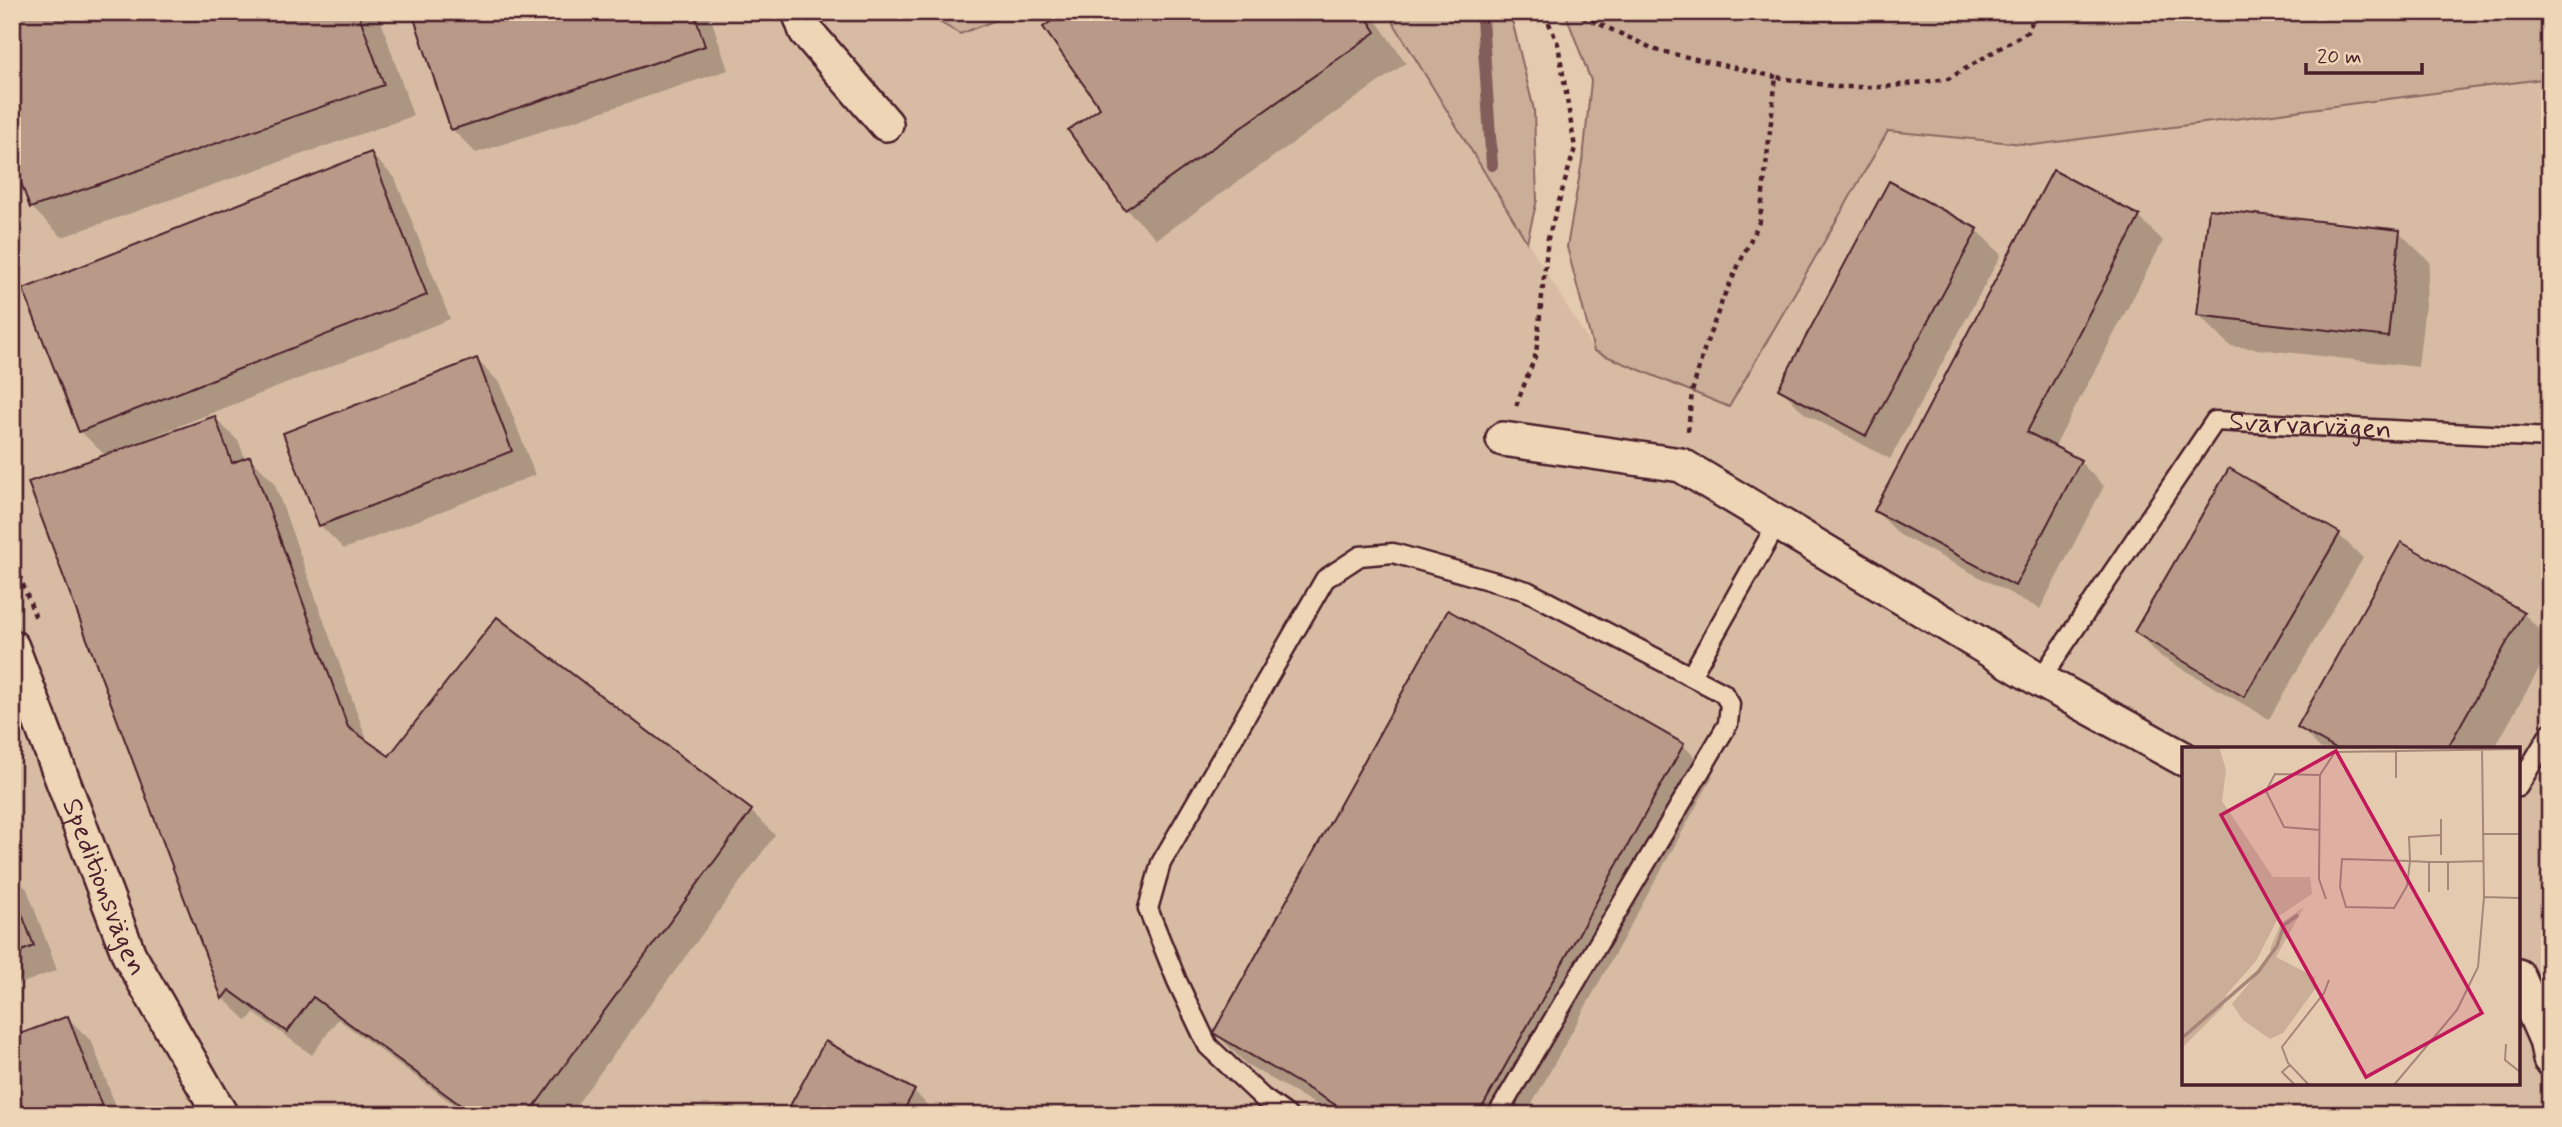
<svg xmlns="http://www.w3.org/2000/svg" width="2562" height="1127" viewBox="0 0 2562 1127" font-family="Mynerve,sans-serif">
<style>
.built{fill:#d7bca3;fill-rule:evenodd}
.green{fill:#caae98;stroke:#8a6662;stroke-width:2}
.shadow{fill:#0003}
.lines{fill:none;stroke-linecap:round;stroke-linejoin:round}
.stream{stroke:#825d5a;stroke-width:12}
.building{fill:#b99a89;stroke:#4a1f2b;stroke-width:2}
.lane-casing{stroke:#4a1f2b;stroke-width:23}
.street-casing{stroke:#4a1f2b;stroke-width:38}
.path{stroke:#4a1f2b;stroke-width:4.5;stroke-dasharray:5 5;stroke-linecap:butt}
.lane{stroke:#eed5b6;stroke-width:18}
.street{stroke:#eed5b6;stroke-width:33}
.labels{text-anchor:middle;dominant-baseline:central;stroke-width:6;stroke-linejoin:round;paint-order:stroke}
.street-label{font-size:28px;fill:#4a1f2b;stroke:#eed5b6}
.inset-river{fill:none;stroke:#a78679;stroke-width:3.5}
.inset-road{fill:none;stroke:#a6867a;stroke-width:2}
.view{fill:#c2185b;fill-opacity:0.15;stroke:#c2185b;stroke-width:3.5}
.inset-edge{fill:none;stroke:#4a1f2b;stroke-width:3.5}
</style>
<rect width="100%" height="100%" fill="#e4caae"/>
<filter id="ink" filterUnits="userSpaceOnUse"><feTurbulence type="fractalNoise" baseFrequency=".0143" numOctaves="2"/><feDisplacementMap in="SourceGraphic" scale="14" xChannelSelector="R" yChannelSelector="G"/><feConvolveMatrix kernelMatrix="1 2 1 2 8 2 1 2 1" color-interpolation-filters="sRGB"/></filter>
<g filter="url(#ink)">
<path class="built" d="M12 12H921L960 34 1001 18 1009 12H1386L1594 350 1729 407 1888 131 2034 145 2550 78V1115H12ZM2184 749H2518V1083H2184Z"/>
<g class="green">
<path d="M922 12H1009L1001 18 960 34Z"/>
<path d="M1387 12H1510L1534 110 1537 200 1527 242Z"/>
<path d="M1565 12H2550V78L2034 145 1888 131 1729 407 1594 351 1567 247 1584 150 1591 81Z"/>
</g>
<g class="shadow">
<path d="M12 12H378L413 116 62 237 31 207Z"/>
<path d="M414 12H709L728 70 476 153 452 129Z"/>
<path d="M1067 12H1370L1406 63 1157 239 1126 209 1102 108Z"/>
<path d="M371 154 395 178 450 319 146 439 147 442 215 418 239 442 245 459 250 458 274 482 368 743 389 758 751 811 775 835 569 1115H468L338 1019 312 1055 254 1013 247 1021 223 998 30 483 106 456 80 431Z"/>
<path d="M2139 217 2163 241 2054 448 2080 462 2104 486 2040 609 1900 535 1876 511Z"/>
<path d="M1977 230 2001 255 1890 459 1804 413 1780 388Z"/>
<path d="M2399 232 2430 262 2418 367 2230 346 2199 315Z"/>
<path d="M477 360 501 384 535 475 344 549 320 525Z"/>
<path d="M2338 534 2363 558 2269 719 2160 656 2136 632Z"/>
<path d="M2523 613 2550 640V650L2494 749H2321L2299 727Z"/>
<path d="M1683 745 1713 776 1526 1115H1334L1246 1064 1215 1033Z"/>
<path d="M12 875 27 889 57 970 12 987Z"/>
<path d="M68 1018 92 1042 119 1115H12Z"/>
<path d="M914 1091 937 1115H787Z"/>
</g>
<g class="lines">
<path class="stream" d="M1476 12 1482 19 1492 165"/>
</g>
<g class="building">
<path d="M12 12H358L384 85 30 208 12 157Z"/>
<path d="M412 12H694L705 46 451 130Z"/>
<path d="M1064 12H1363L1376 32 1125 210 1068 130 1100 108 1043 27Z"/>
<path d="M371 152 427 295 79 432 23 289Z"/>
<path d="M2053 170 2140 216 2027 432 2081 460 2015 586 1874 511Z"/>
<path d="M1889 181 1978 229 1866 436 1778 389Z"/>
<path d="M2209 209 2400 230 2388 337 2197 315Z"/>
<path d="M477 358 512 451 319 526 283 433Z"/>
<path d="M215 416 232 463 250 456 348 727 389 756 497 617 752 810 528 1115H474L313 997 287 1032 229 990 222 999 28 482Z"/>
<path d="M2229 468 2340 533 2244 697 2134 632Z"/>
<path d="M2401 542 2524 612 2447 749H2336L2297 727Z"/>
<path d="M1448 610 1684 744 1478 1115H1353L1213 1033Z"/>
<path d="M12 888 34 946 12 955Z"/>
<path d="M68 1016 105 1115H12V1037Z"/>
<path d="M825 1041 915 1090 901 1115H785Z"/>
</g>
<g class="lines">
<defs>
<g id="lane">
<path d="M1691 676 1777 524"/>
<path id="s1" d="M2040 680 2215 421 2550 438"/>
<path d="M2518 787 2550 733"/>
<path d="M1287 1115 1263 1098 1208 1046 1177 981 1148 909 1161 863 1325 579 1360 556 1393 553 1527 591 1723 693 1730 704 1728 724 1497 1115"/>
</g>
<g id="street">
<path d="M799 12 806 31 886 124"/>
<path d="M1503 439 1681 465 2040 680 2184 759"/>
<path id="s2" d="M12 647 129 955 221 1115"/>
<path d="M2518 976 2546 1040 2550 1059"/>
</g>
</defs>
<use href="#lane" class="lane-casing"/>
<use href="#street" class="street-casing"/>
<g class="path">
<path d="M1573 12 1656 50 1776 77"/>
<path d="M1516 406 1536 354 1548 238 1575 148 1558 44 1544 12"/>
<path d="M1688 431 1692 392 1704 350 1724 296 1760 220 1776 77 1837 87H1884L1948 79 2027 32 2037 12"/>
<path d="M12 556 37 621"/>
<path d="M257 1106 264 1115"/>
</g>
<use href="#lane" class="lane"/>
<use href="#street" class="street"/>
</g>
</g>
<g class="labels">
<g class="street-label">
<text stroke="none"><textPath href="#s1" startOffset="408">Svarvarvägen</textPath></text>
<text stroke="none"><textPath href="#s2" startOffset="257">Speditionsvägen</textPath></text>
</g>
</g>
<g transform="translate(2182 747)">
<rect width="338" height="338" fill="#e4caae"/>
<path d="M0 0H37L44 23 40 54 91 130H128L130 147 97 169 74 214 44 248 41 260 0 301ZM122 160 94 210 133 230V242L101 286 88 292 61 273 50 257 90 209 88 202 99 176Z" fill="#caae98"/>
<path class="inset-river" d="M0 291 76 225 95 199 102 178 116 168"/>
<path class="inset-road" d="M138 28 93 27 84 44 102 80 138 83M214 31V3M259 72V108M300 87H338M259 88 227 90 228 114 225 139 212 161 164 160 158 140 160 112 228 114 247 115H266L301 114M266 115V143M247 145V115M302 150 338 151M144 152 137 132 138 28 153 5 338 2M324 297 323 313 338 325M108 318 100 325 113 338M127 338 106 316 100 300 142 246 147 233M212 338 275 263 296 220 302 150 300 0"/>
<path class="view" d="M154 4 300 266 184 330 39 68Z"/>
<rect width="338" height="338" class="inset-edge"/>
</g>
<rect width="2562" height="1127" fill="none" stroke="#eed5b6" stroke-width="42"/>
<rect x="21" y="21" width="2520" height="1085" fill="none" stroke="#4a1f2b" stroke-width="2.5" filter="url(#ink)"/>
<path d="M2306 63v10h116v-10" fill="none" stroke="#4a1f2b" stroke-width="3.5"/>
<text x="2317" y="63" font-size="21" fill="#4a1f2b" stroke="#eed5b6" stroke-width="5" paint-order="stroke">20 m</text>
</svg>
